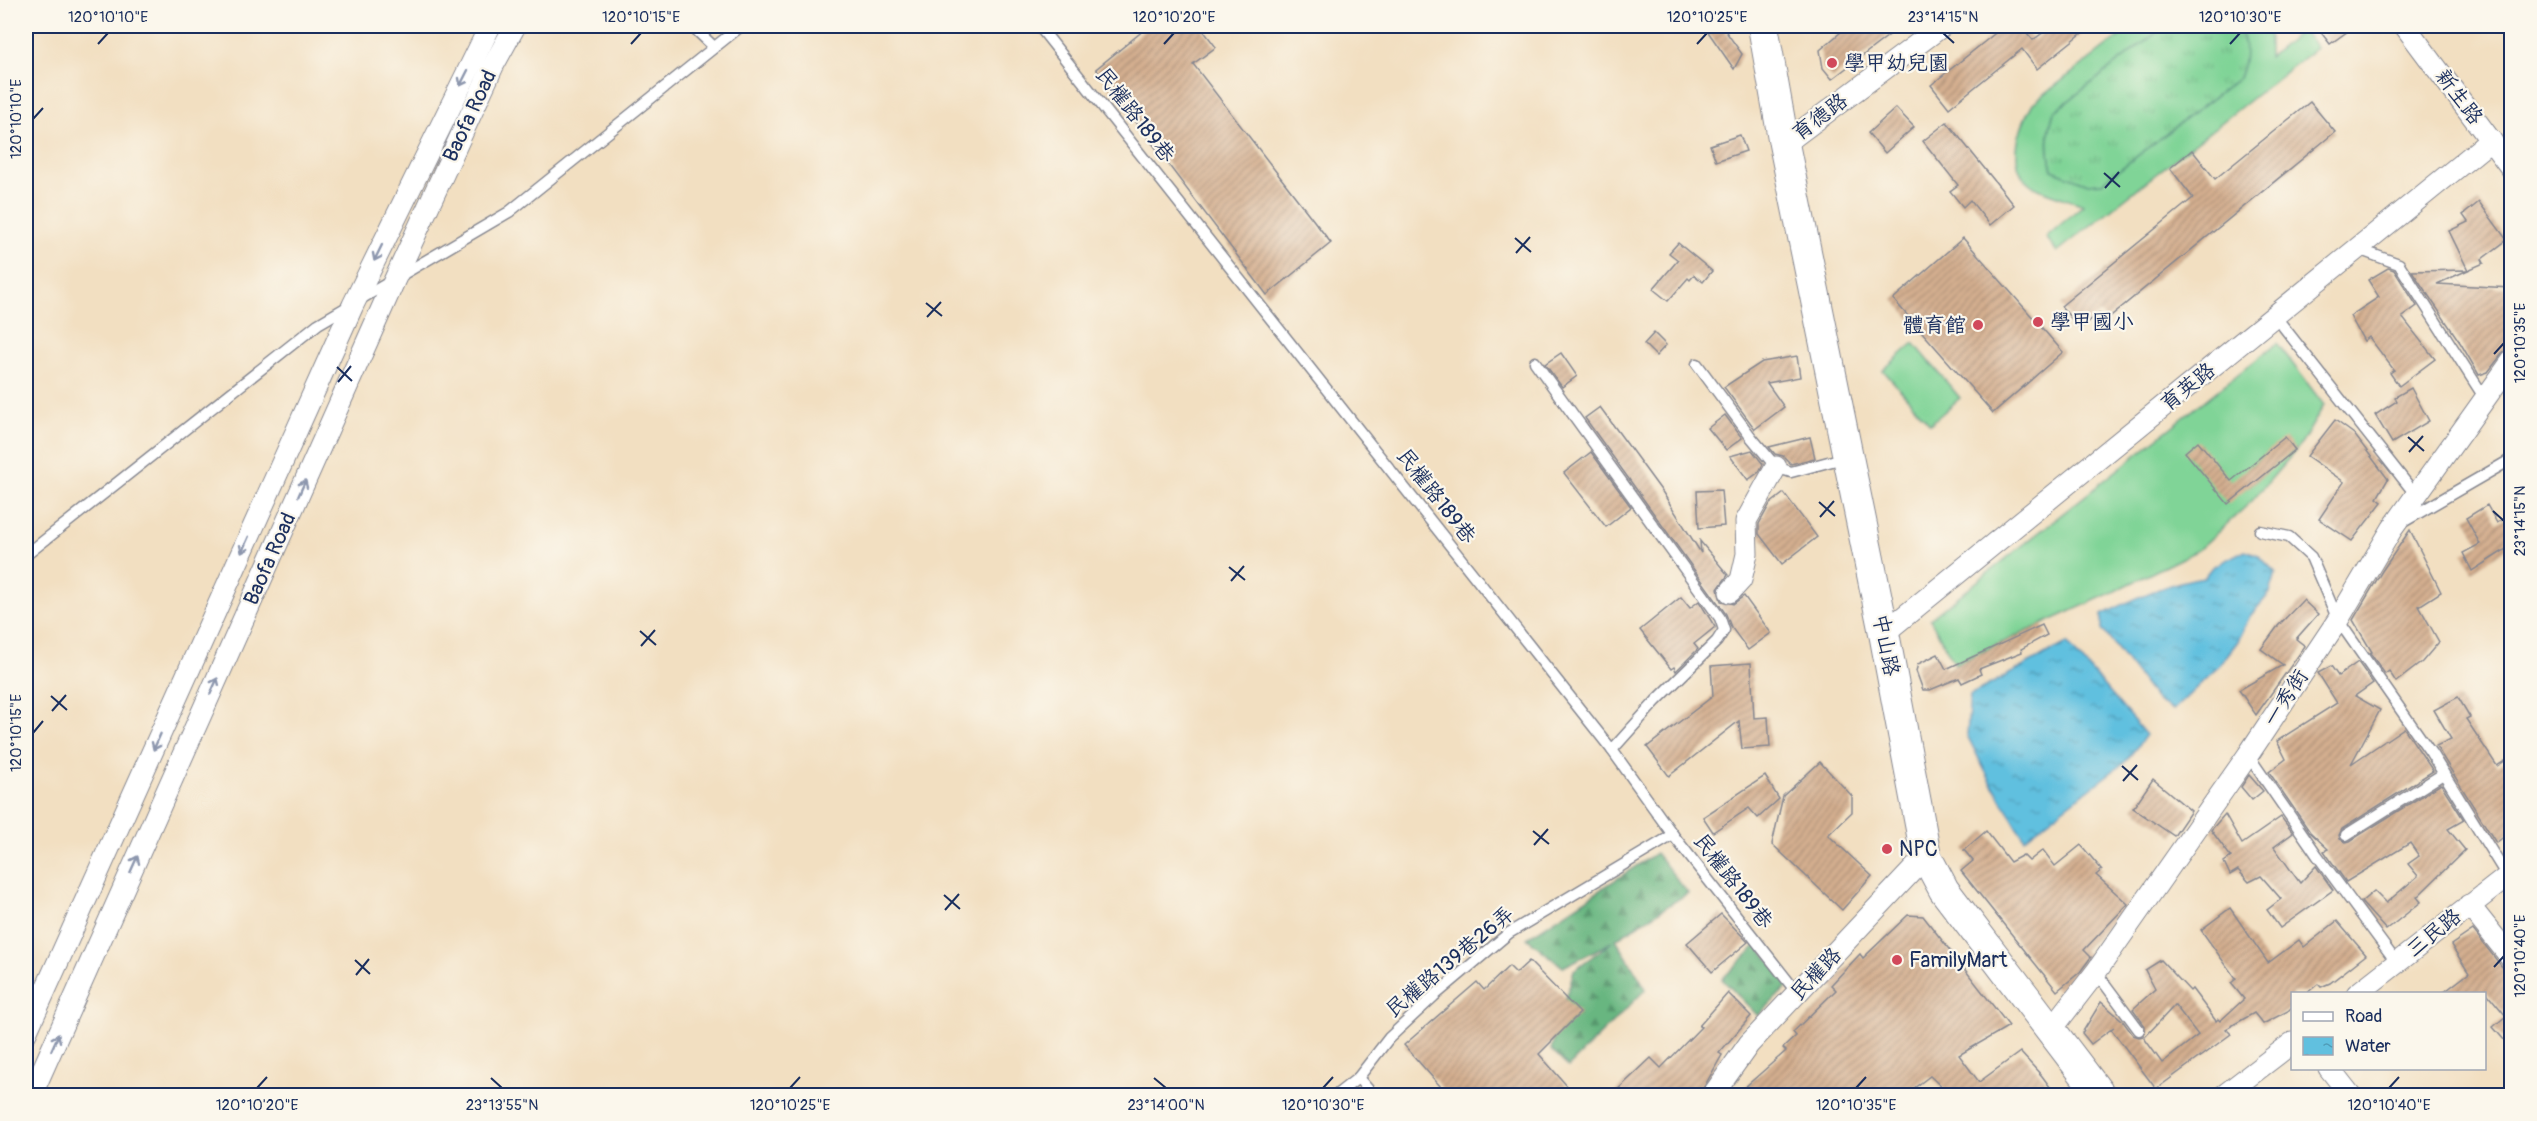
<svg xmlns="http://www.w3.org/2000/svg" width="2537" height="1121" viewBox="0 0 2537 1121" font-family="Pangolin,'LXGW WenKai TC',sans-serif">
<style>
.grass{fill:url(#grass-tufts);stroke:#4e827a;stroke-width:1.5}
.forest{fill:url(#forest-firs);stroke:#42726f;stroke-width:1.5}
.pitch{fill:#80d497;stroke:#4e827a;stroke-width:1.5}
.water{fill:url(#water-ripples);stroke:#3e789e;stroke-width:1.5}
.building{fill:url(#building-hatch);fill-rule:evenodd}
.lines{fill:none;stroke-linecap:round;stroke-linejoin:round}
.lane-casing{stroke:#868790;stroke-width:13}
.street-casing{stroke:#868790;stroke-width:23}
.secondary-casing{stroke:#868790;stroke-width:32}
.lane{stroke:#fff;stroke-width:10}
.street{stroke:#fff;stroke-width:21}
.secondary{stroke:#fff;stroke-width:30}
.oneway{stroke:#8d97ae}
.ticks{fill:none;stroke:#1b2f5e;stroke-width:2}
.poi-dot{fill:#d1495b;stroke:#fbf7ec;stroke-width:2}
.labels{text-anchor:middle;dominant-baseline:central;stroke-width:4.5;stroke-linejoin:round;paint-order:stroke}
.poi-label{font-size:21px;fill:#1b2f5e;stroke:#fbf7ec;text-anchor:start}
.street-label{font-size:21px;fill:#1b2f5e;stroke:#fbf7ec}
.neatline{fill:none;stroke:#1b2f5e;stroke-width:2}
.ticks-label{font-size:15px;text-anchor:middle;fill:#1b2f5e}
</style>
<defs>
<pattern id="grass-tufts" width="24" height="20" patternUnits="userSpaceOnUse" patternTransform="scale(1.5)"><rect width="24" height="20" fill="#80d497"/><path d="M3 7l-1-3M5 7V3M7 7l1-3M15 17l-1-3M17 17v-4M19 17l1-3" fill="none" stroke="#6eb685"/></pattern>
<pattern id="forest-firs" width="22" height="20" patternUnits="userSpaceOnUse" patternTransform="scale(1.5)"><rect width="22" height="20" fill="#68b680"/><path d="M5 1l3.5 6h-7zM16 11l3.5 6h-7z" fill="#55946c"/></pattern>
<pattern id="water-ripples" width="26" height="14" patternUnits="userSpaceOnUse" patternTransform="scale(1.5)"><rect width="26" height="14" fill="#61c0df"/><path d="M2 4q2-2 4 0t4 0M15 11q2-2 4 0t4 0" fill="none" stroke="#4f9cb8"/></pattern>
<pattern id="building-hatch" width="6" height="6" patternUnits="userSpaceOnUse" patternTransform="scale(1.5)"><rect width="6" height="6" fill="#d4af8f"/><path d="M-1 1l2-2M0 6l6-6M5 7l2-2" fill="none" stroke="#ab8f78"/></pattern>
</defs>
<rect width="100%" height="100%" fill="#fbf7ec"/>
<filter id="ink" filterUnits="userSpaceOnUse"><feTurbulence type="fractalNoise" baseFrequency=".0167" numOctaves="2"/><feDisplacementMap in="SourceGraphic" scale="12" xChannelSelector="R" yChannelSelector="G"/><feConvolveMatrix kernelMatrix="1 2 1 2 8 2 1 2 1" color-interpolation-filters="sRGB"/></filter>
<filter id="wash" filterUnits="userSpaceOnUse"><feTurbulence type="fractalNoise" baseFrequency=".008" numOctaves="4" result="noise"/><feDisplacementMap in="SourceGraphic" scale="24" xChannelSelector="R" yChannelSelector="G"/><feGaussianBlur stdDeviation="1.35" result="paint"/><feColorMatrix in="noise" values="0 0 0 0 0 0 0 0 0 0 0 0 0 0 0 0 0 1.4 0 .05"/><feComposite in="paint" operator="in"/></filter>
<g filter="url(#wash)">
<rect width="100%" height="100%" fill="#f2dfc1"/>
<path class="grass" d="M2165 26H2238C2248 42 2246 61 2239 78L2102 183 2088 184 2052 170C2047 149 2047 133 2054 112Z"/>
<g class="forest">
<path d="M1656 853 1688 893 1616 939 1646 989 1568 1067 1551 1050 1574 970 1612 942 1563 967 1527 938Z"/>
<path d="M1757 945 1789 985 1758 1016 1722 979Z"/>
</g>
<g class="pitch">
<path d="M2133 26H2165L2054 112C2047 133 2047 149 2052 170L2088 184 2102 183 2239 78C2246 61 2248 41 2238 26H2265L2269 35V57L2302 30 2316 48 2057 252 2046 237 2083 205C2069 199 2053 196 2039 189 2003 173 2018 128 2033 103Z"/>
<path d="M1914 343 1960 398 1930 424 1883 370Z"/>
<path d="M2277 343 2324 405 2302 443 2252 501 2198 550 2111 593 1955 664 1930 619Z"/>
</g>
<g class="water">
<path d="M2245 550 2258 555 2276 573 2270 593 2250 616 2238 641 2218 667 2173 710 2157 701 2102 629V615C2133 599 2169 582 2204 577L2212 567Z"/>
<path d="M2067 643 2146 735 2126 761 2024 839 1985 771 1967 735 1970 695Z"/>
</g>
<g id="blocks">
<g class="building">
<path d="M1149 26H1200L1216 47 1193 64 1331 243 1267 295 1096 69Z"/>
<path d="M1704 26H1722L1742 54 1734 69Z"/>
<path d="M1848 26H1901L1832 79 1823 68 1820 50Z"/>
<path d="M2004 26H2021L2033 40 2052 26H2091L2037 69 2022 49 1949 108 1931 85Z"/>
<path d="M2316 26H2355L2330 44Z"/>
<path d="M2310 102 2335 132 2107 319 2099 313 2080 329 2061 306 2193 198 2170 168 2192 150 2215 179Z"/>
<path d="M1896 108 1914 127 1885 153 1868 133Z"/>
<path d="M1947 122 2014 205 1990 225 1970 200 1963 207 1950 191 1958 185 1923 141Z"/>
<path d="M1740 135 1746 151 1716 161 1710 145Z"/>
<path d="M2479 202 2507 240 2482 259 2484 263 2468 270 2449 231 2468 222 2463 215Z"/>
<path d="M1963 238 2063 352 1993 413 1893 299Z"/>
<path d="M1678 243 1712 271 1703 282 1694 275 1690 280 1688 278 1668 301 1653 289 1678 260 1669 253Z"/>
<path d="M2388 268 2394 270 2417 306 2402 317 2435 359 2399 386 2390 373 2394 370 2369 337 2364 341 2350 316 2379 297 2368 280Z"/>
<path d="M2468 270 2437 284 2511 288 2510 348 2502 354 2488 372 2479 375 2461 344 2412 271Z"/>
<path d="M1654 333 1666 345 1656 356 1644 344Z"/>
<path d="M1561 353 1577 376 1562 387 1545 364Z"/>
<path d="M1797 356 1800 377 1767 383 1784 407 1755 429 1724 387 1762 362Z"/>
<path d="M2411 388 2429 421 2392 443 2375 415 2397 401 2395 397Z"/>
<path d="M1600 407 1663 493 1701 553 1700 541 1728 575 1718 589 1721 601 1733 604 1744 596 1771 633 1748 650 1731 627 1726 614 1585 418Z"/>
<path d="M1725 415 1742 438 1726 450 1708 428Z"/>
<path d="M2335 420 2354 434 2388 479 2377 498 2382 502 2352 541 2319 519 2344 482 2307 456Z"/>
<path d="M1810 437 1815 458 1791 464 1783 456 1775 454 1769 447Z"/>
<path d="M2285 437 2295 450 2228 504 2185 452 2198 441 2231 481Z"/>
<path d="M1752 450 1763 464 1759 472 1748 480 1730 456Z"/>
<path d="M1591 452 1631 507 1606 527 1564 473Z"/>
<path d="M1721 490 1724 526 1699 528 1697 491Z"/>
<path d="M1784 493 1817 537 1782 564 1759 534V524L1770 504Z"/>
<path d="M2487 505 2497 523 2511 515V546L2472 571 2463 553 2480 544 2466 518Z"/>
<path d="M2410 530 2441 592 2419 606 2439 642 2422 662 2396 682 2389 671 2385 674 2370 653 2372 652 2353 620 2382 571Z"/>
<path d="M1681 597 1690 608 1699 601 1715 627 1694 644 1698 649 1676 671 1674 667 1671 669 1640 630Z"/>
<path d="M2303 600 2318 614 2296 639 2305 646 2256 715 2239 690 2283 665 2261 649 2278 626Z"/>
<path d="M2042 625 2047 635 2021 649 2022 652 1979 669 1981 674 1962 683 1959 678 1930 690H1923L1916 671 1918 664 1938 654 1946 669Z"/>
<path d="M2358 662 2373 683 2355 696 2380 710 2351 764 2404 728 2433 771 2342 829 2339 835 2340 839 2346 842 2350 841 2441 784 2464 820 2448 829 2465 850 2417 897 2421 902 2386 930 2361 902 2374 891 2386 903 2418 876 2408 864 2419 856 2410 843 2346 882 2324 851 2328 849 2310 832 2269 772 2286 759 2277 741 2337 703 2318 673 2331 666 2338 676Z"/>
<path d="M1751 663 1754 718 1768 717 1770 747 1742 749 1739 721 1669 776 1647 747 1713 696 1711 666Z"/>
<path d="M2458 697 2470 717 2466 719 2497 766 2511 757V831L2496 843 2436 746 2451 739 2434 710Z"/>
<path d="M1820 762 1852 796V812L1828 835 1872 876 1842 910 1772 844 1783 796Z"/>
<path d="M2249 775 2263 791 2252 800 2241 787Z"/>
<path d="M1765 776 1779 799 1758 818 1749 808 1713 832 1703 817Z"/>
<path d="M2153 779 2191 811 2174 836 2133 808Z"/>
<path d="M2225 814 2242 844 2281 817 2293 833 2274 847 2300 883 2316 866 2333 890 2280 928 2267 910 2281 899 2261 876 2249 882 2238 870 2230 875 2224 862 2231 857 2211 830Z"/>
<path d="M1986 831 2010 862 2023 855 2029 861 2043 850 2055 866 2081 845 2102 870 2096 875 2128 904 2084 950 2091 957 2080 972 2057 991 1961 871 1973 861 1964 850Z"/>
<path d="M2230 908 2268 963 2299 940 2304 947 2337 921 2366 955 2330 983 2321 987 2318 984 2307 993H2292V1007L2288 1011 2263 1024 2254 1013 2226 1029 2231 1034 2156 1089 2111 1029 2114 1027 2091 1044 2082 1033 2101 1002 2122 1020 2133 1035 2139 1037 2144 1036 2145 1026 2133 1009 2155 989 2145 970 2161 960 2190 991 2192 989 2216 1021 2218 1019 2220 1021 2244 999 2231 983 2236 979 2201 930ZM2175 1005 2198 1035 2162 1063 2144 1038Z"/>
<path d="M1721 914 1748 942 1712 972 1687 943Z"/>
<path d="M1908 915 1923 916 2009 1026 1959 1055 1979 1082 2020 1052 2042 1076 2056 1095H1950L1930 1076 1905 1095H1736L1786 1051 1783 1048 1796 1036 1793 1032 1836 990 1831 985 1860 954 1863 958Z"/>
<path d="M2473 930 2502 967 2511 974V1048L2493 1027 2506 1016 2487 993H2443L2469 973 2451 945Z"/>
<path d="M1529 961 1580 1013 1539 1054 1575 1095H1448L1404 1045 1477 982 1484 990 1509 966 1516 973Z"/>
<path d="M1728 993 1751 1016 1719 1053 1722 1055 1700 1094 1612 1095 1651 1058 1661 1068 1701 1027 1699 1026Z"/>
</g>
</g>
</g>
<g filter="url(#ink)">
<use href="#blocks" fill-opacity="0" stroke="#868790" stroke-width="1.5"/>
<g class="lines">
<defs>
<g id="lane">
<path d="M692 26 713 46"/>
<path d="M1039 26 1612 750 1673 835 1798 994"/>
<path d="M2358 249 2399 264 2484 397"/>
<path d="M2275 316 2415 494"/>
<path d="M1535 362 1720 618 1724 630 1717 641 1656 701 1612 750"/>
<path d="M1697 364 1751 437 1776 467 1791 472 1847 457"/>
<path d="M2403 522 2512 459"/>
<path d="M2260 531 2289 537 2311 557 2338 620 2431 753 2507 876"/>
<path d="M26 555 318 324 509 212 741 26"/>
<path d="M2248 755 2317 855 2397 963"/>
<path d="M2346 835 2443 774"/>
<path d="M2096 972 2139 1030"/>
<path d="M1358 1078 1374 1096"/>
<path d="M1335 1096 1358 1078 1389 1038 1434 996 1509 933 1673 835"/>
</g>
<g id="street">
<path d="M2405 26 2512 169"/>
<path d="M1784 144 1942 26"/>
<path d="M1730 592 1741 580 1747 554 1746 521 1776 467"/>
<path d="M1884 633 2491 140"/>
<path d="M2469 905 2512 959"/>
<path d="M2357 994 2512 873"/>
<path d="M2052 1029 2096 972 2248 755 2338 620 2392 529 2512 361"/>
<path d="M26 1033 353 305 490 26"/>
<path d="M2329 1068 2351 1096"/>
<path d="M31 1096 395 279 493 66 515 26"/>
<path d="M1712 1096 1749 1044 1926 856"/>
<path d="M2223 1096 2292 1043"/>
</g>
<path id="secondary" d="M1763 26 1784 144 1884 633 1926 856 1944 890 2101 1096"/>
</defs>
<use href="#lane" class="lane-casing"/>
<use href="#street" class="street-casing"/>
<use href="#secondary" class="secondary-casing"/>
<use href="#lane" class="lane"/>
<use href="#street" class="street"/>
<use href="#secondary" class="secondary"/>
</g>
<defs><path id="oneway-shaft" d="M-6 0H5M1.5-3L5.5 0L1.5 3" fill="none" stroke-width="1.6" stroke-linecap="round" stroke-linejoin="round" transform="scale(1.5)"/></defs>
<g class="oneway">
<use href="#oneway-shaft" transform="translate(464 78) rotate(117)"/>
<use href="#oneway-shaft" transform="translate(378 253) rotate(116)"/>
<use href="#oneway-shaft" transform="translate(302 488) rotate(-66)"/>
<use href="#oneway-shaft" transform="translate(245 545) rotate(114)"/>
<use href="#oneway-shaft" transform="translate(214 686) rotate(-66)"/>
<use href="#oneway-shaft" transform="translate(157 742) rotate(114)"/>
<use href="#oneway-shaft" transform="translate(134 864) rotate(-66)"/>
<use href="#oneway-shaft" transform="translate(55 1042) rotate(-66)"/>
</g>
</g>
<path class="ticks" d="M1943 33 1954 43M98 44 108 33M631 44 641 33M1164 44 1174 33M1697 44 1707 33M2230 44 2240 33M33 119 43 108M2104 173 2120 187M2105 188 2119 172M1515 238 1531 252M1516 253 1530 237M926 303 942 316M927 317 941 302M2494 354 2504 343M337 367 352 381M338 382 351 366M2408 437 2424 451M2409 452 2423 436M1819 502 1835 516M2493 511 2504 521M1820 517 1834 501M1229 567 1245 580M1231 581 1244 566M640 631 656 645M641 646 655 630M51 696 67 710M52 711 66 695M33 733 43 721M2122 766 2138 780M2123 781 2137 765M1533 831 1549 844M1534 845 1548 829M944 895 960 909M945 910 959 894M355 960 370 974M2494 967 2504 956M356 975 369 959M491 1078 502 1088M1154 1078 1166 1088M257 1088 267 1077M790 1088 800 1077M1323 1088 1333 1077M1856 1088 1866 1077M2389 1088 2399 1077"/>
<g class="poi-dot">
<circle cx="1832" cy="63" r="6"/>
<circle cx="2038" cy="322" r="6"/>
<circle cx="1978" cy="325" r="6"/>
<circle cx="1887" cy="849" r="6"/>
<circle cx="1897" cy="960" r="6"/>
</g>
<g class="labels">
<g class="poi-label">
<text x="1844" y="63">學甲幼兒園</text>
<text x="2050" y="322">學甲國小</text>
<text x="1966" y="325" text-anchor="end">體育館</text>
<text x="1899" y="849">NPC</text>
<text x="1909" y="960">FamilyMart</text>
</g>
<g class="street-label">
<text transform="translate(2459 97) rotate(53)">新生路</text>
<text transform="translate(1135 115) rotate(52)">民權路189巷</text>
<text transform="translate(470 116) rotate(-65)">Baofa Road</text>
<text transform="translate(1820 117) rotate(-37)">育德路</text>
<text transform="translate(2188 387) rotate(-39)">育英路</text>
<text transform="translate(1436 496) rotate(52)">民權路189巷</text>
<text transform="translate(270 559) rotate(-66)">Baofa Road</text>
<text transform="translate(1886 645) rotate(79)">中山路</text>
<text transform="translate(2286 698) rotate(-57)">一秀街</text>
<text transform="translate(1733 881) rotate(52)">民權路189巷</text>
<text transform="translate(2434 933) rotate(-39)">三民路</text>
<text transform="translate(1450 962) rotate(-40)">民權路139巷26弄</text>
<text transform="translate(1816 974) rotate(-47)">民權路</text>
</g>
</g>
<rect width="2537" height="1121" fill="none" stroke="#fbf7ec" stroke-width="66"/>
<rect x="2291" y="992" width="195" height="78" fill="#fbf7ec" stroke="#a1a7b3" stroke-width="1.5"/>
<rect x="2303" y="1012" width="30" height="9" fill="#ffffff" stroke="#a1a7b3" stroke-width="1.5"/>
<text x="2345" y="1022" font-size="18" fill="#1b2f5e">Road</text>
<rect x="2303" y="1037" width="30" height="18" fill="url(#water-ripples)" stroke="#a1a7b3" stroke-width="1.5"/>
<text x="2345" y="1052" font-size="18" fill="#1b2f5e">Water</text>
<rect x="33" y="33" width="2471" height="1055" class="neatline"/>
<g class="ticks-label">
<text x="108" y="22">120°10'10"E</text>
<text x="641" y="22">120°10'15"E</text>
<text x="1174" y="22">120°10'20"E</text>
<text x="1707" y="22">120°10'25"E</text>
<text x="1943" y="22">23°14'15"N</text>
<text x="2240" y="22">120°10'30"E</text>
<text transform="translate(16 119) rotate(-90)" y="5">120°10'10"E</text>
<text transform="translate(2520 343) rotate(-90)" y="5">120°10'35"E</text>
<text transform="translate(2520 521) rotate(-90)" y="5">23°14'15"N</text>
<text transform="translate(16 733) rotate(-90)" y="5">120°10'15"E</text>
<text transform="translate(2520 956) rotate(-90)" y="5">120°10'40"E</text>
<text x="257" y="1110">120°10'20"E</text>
<text x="502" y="1110">23°13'55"N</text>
<text x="790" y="1110">120°10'25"E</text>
<text x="1166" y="1110">23°14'00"N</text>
<text x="1323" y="1110">120°10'30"E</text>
<text x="1856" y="1110">120°10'35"E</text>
<text x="2389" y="1110">120°10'40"E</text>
</g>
</svg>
